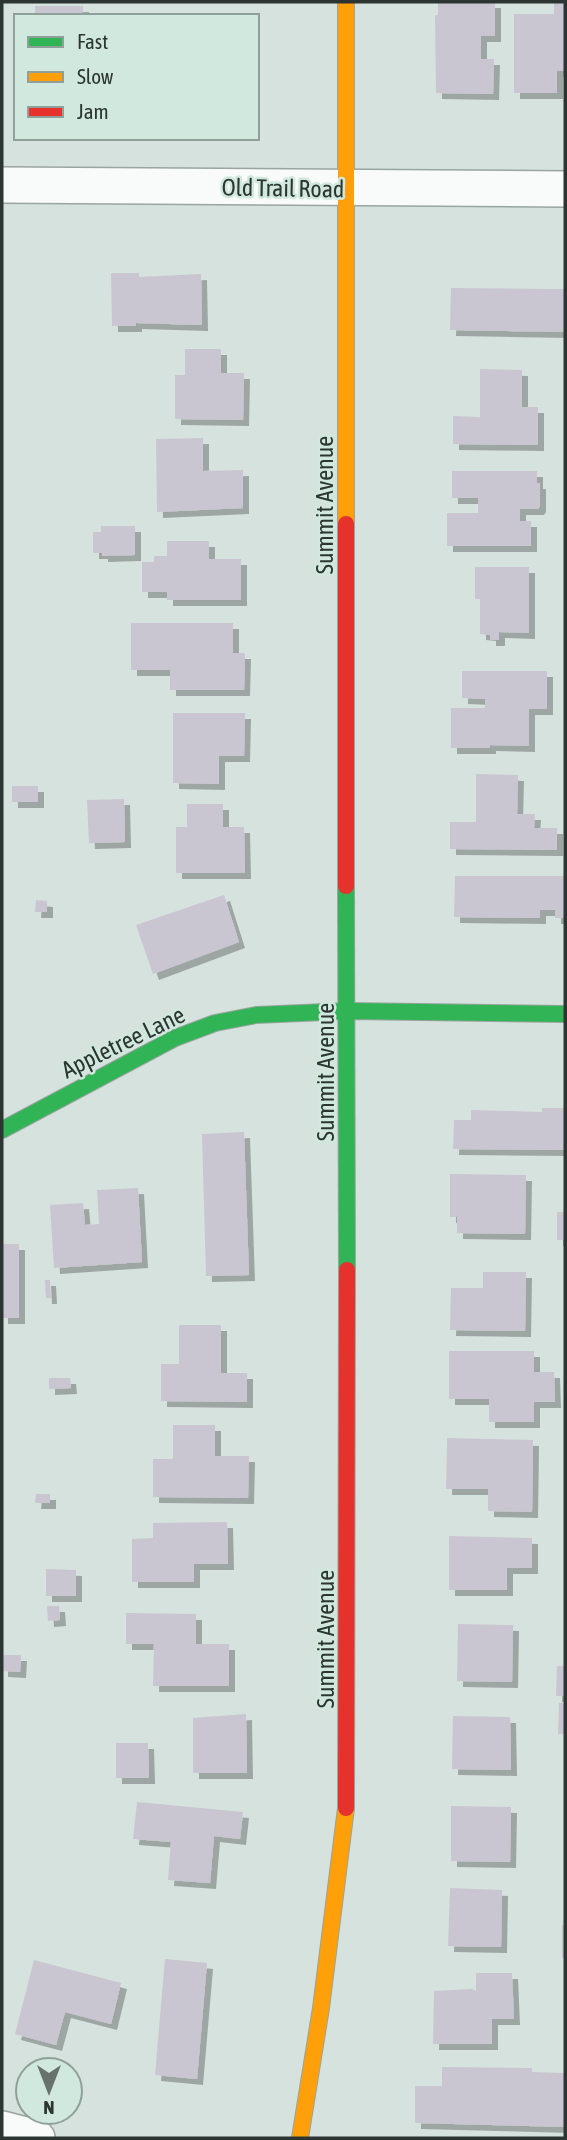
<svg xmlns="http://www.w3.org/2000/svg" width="567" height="2140" viewBox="0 0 567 2140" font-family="'Asap Condensed',sans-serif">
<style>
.building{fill:#cac6d1;filter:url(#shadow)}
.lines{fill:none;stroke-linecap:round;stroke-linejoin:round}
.street-casing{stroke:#9aa4a0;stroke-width:38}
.fast-casing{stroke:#9aa4a0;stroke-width:18}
.slow-casing{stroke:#9aa4a0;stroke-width:18}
.jam-casing{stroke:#9aa4a0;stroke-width:18}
.street{stroke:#f9fbfa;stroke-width:35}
.fast{stroke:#30b455;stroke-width:16}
.slow{stroke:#ff9f0a;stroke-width:16}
.jam{stroke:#e5322d;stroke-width:16}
.labels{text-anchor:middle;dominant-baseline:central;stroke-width:5;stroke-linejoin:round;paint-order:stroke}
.street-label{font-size:24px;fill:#2c3531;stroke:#d0e8de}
</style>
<defs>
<filter id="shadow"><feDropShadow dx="6" dy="6" stdDeviation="0" flood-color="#0004"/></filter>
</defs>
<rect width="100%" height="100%" fill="#d6e2dd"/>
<g class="building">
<path d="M438 2H495V36H481V59H494L493 94 436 93 435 15H438Z"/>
<path d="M554 2H565V71H557V93H514V14H554Z"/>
<rect x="35" y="6" width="48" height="10"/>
<path d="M111 273H139V277L201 274 202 325 136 323V326H112Z"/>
<path d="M451 288 565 289V332L450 330Z"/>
<path d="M185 349H221V373H244L243 420 175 419V375H185Z"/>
<path d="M480 369 522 370V407H538V445L453 444V416L480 417Z"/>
<path d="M203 438V471L243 470V508L157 512 156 439Z"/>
<path d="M452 471H537V483H540V506L538 509H520V521H531V546H447V513H478V498H452Z"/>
<path d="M101 526H135V555L102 556V553H93V532H101Z"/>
<path d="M167 541H209V559H241V600H167V592H142V562H154V556H167Z"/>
<path d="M475 567H529V633L499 632V640H490V635L480 634V599H475Z"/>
<path d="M131 623H233V653H245L244 690H170V670H131Z"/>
<path d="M462 671H547V709H529V746L490 745V748H451V708H485V699L462 698Z"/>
<path d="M173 713H245L244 756H219V784L173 783Z"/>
<path d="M476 774 518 775 517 814H535L534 828H557V850L450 849V822H476Z"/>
<rect x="12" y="786" width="26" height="16"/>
<path d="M124 799 125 842 89 843 87 800Z"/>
<path d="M187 804H223V827H244L245 873H176V827H187Z"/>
<path d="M455 876H565V918H555V910H540V918L454 917Z"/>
<path d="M224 895 239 942 153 974 136 925Z"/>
<path d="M36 900 47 901V912H35Z"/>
<path d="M542 1108H565V1150L453 1149 454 1120H471V1110L542 1112Z"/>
<path d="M244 1132 249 1275 206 1276 202 1134Z"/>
<path d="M450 1174 526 1175 525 1234 457 1233V1217H450Z"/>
<path d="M138 1188 142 1262 54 1268 50 1205 83 1203 85 1225 99 1224 97 1190Z"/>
<rect x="557" y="1212" width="8" height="28"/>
<rect x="2" y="1244" width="17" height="74"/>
<path d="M483 1272H526L525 1331 450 1330 451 1288H483Z"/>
<path d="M45 1280H50L51 1298H46Z"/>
<path d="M179 1325H221V1373H247V1402L161 1401V1364H179Z"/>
<path d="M449 1351H534V1372H554L555 1402H534V1422H489V1399H449Z"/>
<path d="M49 1378H70L71 1388 49 1389Z"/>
<path d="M173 1425H215V1456H249L248 1498 153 1497V1459H173Z"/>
<path d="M447 1438 533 1440 532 1512 488 1511V1489H446Z"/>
<path d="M36 1494H50V1503H35Z"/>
<path d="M227 1522 228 1564H194V1582H132V1539L153 1538V1523Z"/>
<path d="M449 1536 532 1538V1568H507V1590H449Z"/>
<path d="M46 1569 76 1570V1596H46Z"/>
<path d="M47 1606H59L60 1620 48 1621Z"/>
<path d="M126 1613 196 1614V1644H229V1686H153L154 1644H126Z"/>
<path d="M458 1624 513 1625 512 1682 457 1681Z"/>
<path d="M2 1655H21L20 1672 2 1671Z"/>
<path d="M557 1666H565V1696H556Z"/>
<path d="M559 1703H565V1734H558Z"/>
<path d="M246 1714 247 1773H193V1718Z"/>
<path d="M453 1716 510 1717 511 1770 452 1769Z"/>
<path d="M116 1743H148L149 1778H116Z"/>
<path d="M137 1802 243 1812 240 1839 214 1836 210 1883 168 1880 171 1842 133 1839Z"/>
<path d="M451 1806 511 1807 510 1862 451 1861Z"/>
<path d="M450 1888 502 1890 501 1947 448 1946Z"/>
<rect x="562" y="1925" width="3" height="33"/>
<path d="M165 1959 207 1963 197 2079 155 2075Z"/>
<path d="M34 1960 121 1983 111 2024 65 2012 56 2045 15 2034Z"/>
<path d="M476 1973H512L514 2019H492V2044H433L434 1991 472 1989 476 1991Z"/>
<path d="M442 2067 532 2068V2072L565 2073V2127L415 2123V2086H442Z"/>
</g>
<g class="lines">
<defs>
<g id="street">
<path d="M2 185 565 189"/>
<path d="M2 2129 37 2138"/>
</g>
<g id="fast">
<path d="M346 886 347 1270"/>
<path d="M2 1130 175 1038 215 1023 256 1015 348 1011 565 1014"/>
</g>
<g id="slow">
<path d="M346 2V524"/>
<path d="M300 2138 321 2008 346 1808"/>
</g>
<g id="jam">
<path d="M346 524V886"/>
<path d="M346 1808 347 1270"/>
</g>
</defs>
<use href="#street" class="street-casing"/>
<use href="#fast" class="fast-casing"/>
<use href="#slow" class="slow-casing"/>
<use href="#jam" class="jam-casing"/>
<use href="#street" class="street"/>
<use href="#fast" class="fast"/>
<use href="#slow" class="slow"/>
<use href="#jam" class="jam"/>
</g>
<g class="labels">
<g class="street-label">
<text transform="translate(283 188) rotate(1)">Old Trail Road</text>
<text transform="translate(324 505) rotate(-90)">Summit Avenue</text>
<text transform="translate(123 1042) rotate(-26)">Appletree Lane</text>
<text transform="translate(325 1072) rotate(-90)">Summit Avenue</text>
<text transform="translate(325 1639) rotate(-90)">Summit Avenue</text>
</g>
</g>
<rect width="567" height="2140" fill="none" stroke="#2c3531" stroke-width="7"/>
<rect x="14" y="14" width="245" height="126" fill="#d0e8de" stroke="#8ea099" stroke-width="2"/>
<rect x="28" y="37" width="35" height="10" fill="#30b455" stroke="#8ea099" stroke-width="2"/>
<text x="77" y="49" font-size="21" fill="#2c3531">Fast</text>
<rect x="28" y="72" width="35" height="10" fill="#ff9f0a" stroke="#8ea099" stroke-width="2"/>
<text x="77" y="84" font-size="21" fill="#2c3531">Slow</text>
<rect x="28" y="107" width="35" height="10" fill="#e5322d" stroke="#8ea099" stroke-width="2"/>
<text x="77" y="119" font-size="21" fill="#2c3531">Jam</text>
<g transform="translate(49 2091) rotate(180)"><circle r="33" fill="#d0e8de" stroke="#8ea099" stroke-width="2"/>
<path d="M0-5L12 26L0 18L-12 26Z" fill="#68726d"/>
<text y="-10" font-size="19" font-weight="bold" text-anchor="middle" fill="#2c3531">N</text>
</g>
</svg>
